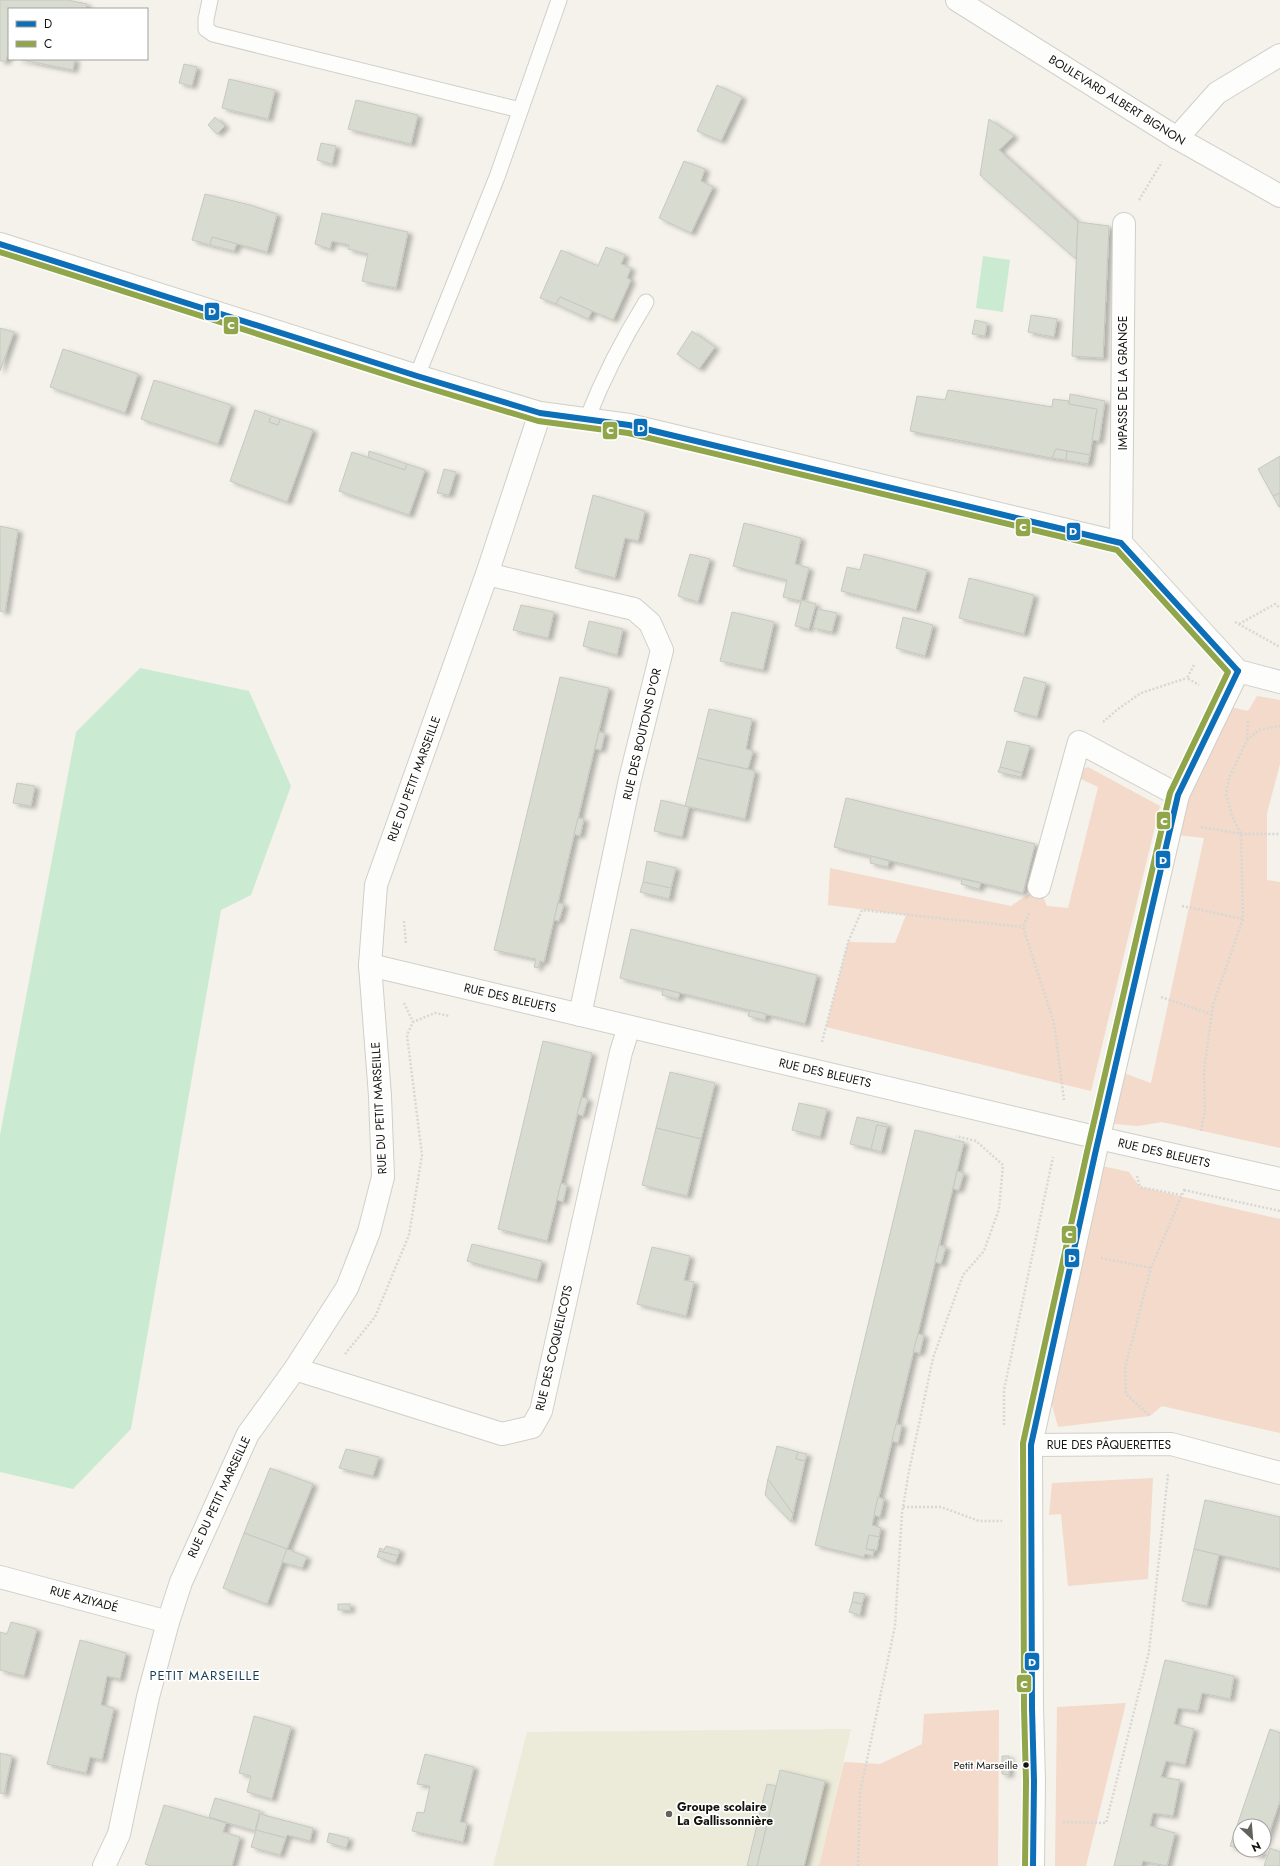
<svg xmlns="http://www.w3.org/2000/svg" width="1280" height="1866" viewBox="0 0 1280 1866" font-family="Jost,sans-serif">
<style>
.built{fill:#ecead9}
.green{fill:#f3daca}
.water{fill:#caead2}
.building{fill:#d8dbcf;stroke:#c7c8c2;filter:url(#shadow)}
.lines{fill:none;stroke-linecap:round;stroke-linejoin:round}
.service-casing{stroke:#d0cfc9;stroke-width:17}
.minor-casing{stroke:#d0cfc9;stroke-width:24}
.primary-casing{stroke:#d0cfc9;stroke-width:24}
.path{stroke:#d7d7d5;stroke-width:2.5;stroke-dasharray:2 2;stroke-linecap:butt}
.service{stroke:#fdfdfc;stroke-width:15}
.minor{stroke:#fdfdfc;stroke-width:22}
.primary{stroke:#fdfdfc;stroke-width:22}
.bus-1-casing{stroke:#fff;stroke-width:9}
.bus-2-casing{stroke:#fff;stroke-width:9}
.bus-1{stroke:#0c6fb8;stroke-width:6}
.bus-2{stroke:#91a64a;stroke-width:6}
.bus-dot{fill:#14130e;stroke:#fff;stroke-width:1.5}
.poi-dot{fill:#62615b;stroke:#fff;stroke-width:1.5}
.labels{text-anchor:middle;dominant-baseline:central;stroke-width:3.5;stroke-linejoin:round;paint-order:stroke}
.bus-label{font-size:11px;fill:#14130e;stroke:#fff;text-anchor:end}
.street-label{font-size:12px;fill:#14130e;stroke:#fff}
.poi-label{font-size:12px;font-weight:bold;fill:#14130e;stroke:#fff;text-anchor:start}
.neighbourhood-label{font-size:13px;letter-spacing:1px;fill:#163e55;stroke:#fff}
.line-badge{stroke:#fff;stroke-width:1.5}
.badge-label{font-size:11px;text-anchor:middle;font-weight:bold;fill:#fff}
</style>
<defs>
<filter id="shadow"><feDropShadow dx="4.5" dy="2.5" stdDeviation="2" flood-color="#0004"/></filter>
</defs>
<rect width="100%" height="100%" fill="#f4f2ea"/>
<path class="built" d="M851 1729 819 1866H493L527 1732Z"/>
<g class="green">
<path d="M1257 696 1280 700V764L1267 813V880L1280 882V1148L1162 1122 1138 1126 1103 1123 1115 1070 1151 1083 1204 838 1169 834 1222 705 1248 711Z"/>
<path d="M1088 767 1160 806 1091 1091 826 1027 848 942 895 943 906 915 828 905 830 868 1011 906 1039 887 1047 906 1068 908 1098 787 1070 774Z"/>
<path d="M1093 1164 1129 1172 1140 1187 1280 1219V1433L1162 1406 1150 1416 1058 1427 1045 1379Z"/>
<path d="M1153 1478 1148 1579 1068 1586 1061 1514 1049 1515 1052 1483Z"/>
<path d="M1126 1703 1086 1866H1055L1057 1707Z"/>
<path d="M999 1710 998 1866H819L844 1762 880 1764 922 1744 924 1714Z"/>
</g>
<g class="water">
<path d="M983 256 1010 260 1003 312 976 308Z"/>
<path d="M140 668 249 691 291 786 251 895 221 910 131 1429 73 1489 0 1472V1135L76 732Z"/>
</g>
<g class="building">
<path d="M0 0H68L87 4 86 9H9V57H7L6 61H0Z"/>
<path d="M17 59H75L73 70Z"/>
<path d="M184 64 197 67 192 86 179 83Z"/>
<path d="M229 79 275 90 268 119 222 108Z"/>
<path d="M717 85 742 97 721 141 697 131Z"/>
<path d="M356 100 418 115 411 144 348 129Z"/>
<path d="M215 117 225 126 217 134 208 125Z"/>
<path d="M989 119 1014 136 999 150 1078 222 1076 259 980 175Z"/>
<path d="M321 143 336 146 332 164 317 160Z"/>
<path d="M684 161 705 169 701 181 713 187 691 233 659 218Z"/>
<path d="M205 194 250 205 277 214 267 252 212 237 210 245 192 240Z"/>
<path d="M322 213 408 232 396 288 362 281 368 254 348 249 349 245 332 241 330 249 315 244Z"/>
<path d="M1078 222 1109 226 1103 358 1072 356Z"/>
<path d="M212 237 237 244 234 251 210 245Z"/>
<path d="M606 247 625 255 621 264 631 268 627 278 631 280 613 320 560 297 556 304 540 298 561 250 598 266Z"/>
<path d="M560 297 592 311 588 319 556 304Z"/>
<path d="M1031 315 1057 319 1054 337 1028 332Z"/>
<path d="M975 320 987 323 985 336 972 334Z"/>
<path d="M0 328 14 332 0 371Z"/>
<path d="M692 331 715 347 699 369 677 354Z"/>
<path d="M63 349 138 374 125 413 50 387Z"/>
<path d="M154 380 231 405 218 444 141 419Z"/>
<path d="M948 390 1052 407 1053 399 1069 401V404L1097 409 1090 455 1056 449 1052 458 910 431 917 396 945 400Z"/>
<path d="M1070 394 1105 401 1099 441 1092 440 1097 409 1069 404Z"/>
<path d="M255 410 271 416 269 422 278 425 280 419 313 430 287 502 230 481Z"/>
<path d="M271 416 280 419 278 425 269 422Z"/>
<path d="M1056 449 1067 451 1066 460 1052 458Z"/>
<path d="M369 451 407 464 405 470 368 458Z"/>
<path d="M1067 451 1090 455 1088 464 1066 460Z"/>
<path d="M352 452 405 470 407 464 425 470 409 515 339 491Z"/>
<path d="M1280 456V493L1273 496 1258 469Z"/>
<path d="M444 469 456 472 449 495 437 493Z"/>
<path d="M1280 493V506L1279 507 1273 496Z"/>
<path d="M593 495 645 511 638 541 625 538 615 578 575 568Z"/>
<path d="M744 523 801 538 795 564 809 568 801 600 816 604 809 629 795 626 801 601 783 597 787 580 733 566Z"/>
<path d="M0 526 18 530 5 612 0 611Z"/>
<path d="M690 554 710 559 698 602 678 596Z"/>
<path d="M864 554 927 570 916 610 841 591 847 567 860 570Z"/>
<path d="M969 578 1034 595 1024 634 959 618Z"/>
<path d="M521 605 554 612 548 638 513 630Z"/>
<path d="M818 609 837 613 832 632 813 628Z"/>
<path d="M732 612 774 622 763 670 720 661Z"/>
<path d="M903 617 933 625 925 656 896 648Z"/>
<path d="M589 621 623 629 617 655 583 646Z"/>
<path d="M560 677 609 688 544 962 540 961 538 968 534 967 536 959 494 950Z"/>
<path d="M1024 677 1046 683 1037 717 1014 711Z"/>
<path d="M709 709 752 719 746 749 753 751 748 769 697 758Z"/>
<path d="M599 732 605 733 601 750 595 749Z"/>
<path d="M1007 741 1030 746 1022 773 1000 767Z"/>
<path d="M697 758 755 771 745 819 685 806Z"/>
<path d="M1000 767 1022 773 1021 777 998 772Z"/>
<path d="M17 783 35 786 31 806 13 803Z"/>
<path d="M846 798 1035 844 1023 893 834 847Z"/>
<path d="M661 800 689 807 682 837 654 831Z"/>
<path d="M578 818 584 819 580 836 574 834Z"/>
<path d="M871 856 889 861 888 867 870 863Z"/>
<path d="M647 861 676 868 671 888 643 882Z"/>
<path d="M962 879 981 883 979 889 961 884Z"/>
<path d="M643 882 671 888 669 899 640 892Z"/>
<path d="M558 903 564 904 559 921 554 920Z"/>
<path d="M631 929 817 975 805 1024 620 978Z"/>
<path d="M663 989 680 993 678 999 662 995Z"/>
<path d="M750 1010 766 1014 765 1020 748 1016Z"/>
<path d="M543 1041 592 1053 547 1241 498 1229Z"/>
<path d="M670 1072 715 1083 701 1139 656 1128Z"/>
<path d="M582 1097 588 1099 583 1116 577 1114Z"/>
<path d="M799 1103 827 1109 820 1137 792 1130Z"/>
<path d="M857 1117 887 1124V1127L877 1125 871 1149 850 1144Z"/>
<path d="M877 1125 887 1127 881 1152 871 1149Z"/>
<path d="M656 1128 701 1139 687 1196 642 1185Z"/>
<path d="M915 1130 964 1142 872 1525 881 1528 879 1537 869 1535 866 1549 874 1551 873 1556 865 1554 864 1557 815 1545Z"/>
<path d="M957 1171 964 1173 959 1190 953 1189Z"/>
<path d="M561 1183 567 1185 563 1202 557 1200Z"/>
<path d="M472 1244 542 1261 537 1280 467 1261Z"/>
<path d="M939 1245 946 1247 941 1264 935 1262Z"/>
<path d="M652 1247 690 1256 684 1280 694 1282 686 1316 637 1304Z"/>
<path d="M918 1334 924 1335 920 1353 913 1352Z"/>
<path d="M896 1424 902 1425 898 1443 892 1441Z"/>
<path d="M777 1446 798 1452 796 1459 805 1461 793 1514 768 1479Z"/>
<path d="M346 1449 379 1457 373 1476 339 1468Z"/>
<path d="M798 1452 807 1454 805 1461 796 1459Z"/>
<path d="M270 1468 313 1484 287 1549 244 1533Z"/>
<path d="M768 1479 793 1514 791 1522 765 1495Z"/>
<path d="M878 1497 884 1499 880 1517 874 1515Z"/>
<path d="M1205 1500 1280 1517V1569L1194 1549Z"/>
<path d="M244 1533 287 1549 267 1604 223 1588Z"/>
<path d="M869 1535 879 1537 877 1550 866 1549Z"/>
<path d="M386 1546 400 1550 398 1556 379 1551 380 1548 384 1550Z"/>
<path d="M287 1549 307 1557 302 1568 282 1562Z"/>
<path d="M1194 1549 1219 1555 1207 1606 1182 1601Z"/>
<path d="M379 1551 398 1556 395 1563 377 1557Z"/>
<path d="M854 1592 865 1594 862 1604 852 1602Z"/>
<path d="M852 1602 862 1604 860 1615 849 1612Z"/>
<rect x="338" y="1604" width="12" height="6"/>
<path d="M11 1622 37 1629 24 1676 0 1670V1632L7 1634Z"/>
<path d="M80 1640 126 1653 120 1679 107 1676 101 1705 114 1708 102 1760 90 1757 86 1773 47 1764Z"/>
<path d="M1165 1660 1234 1676 1230 1699 1202 1693 1198 1711 1178 1708 1174 1724 1194 1729 1185 1765 1166 1761 1161 1777 1180 1780 1173 1816 1153 1813 1150 1826 1175 1833 1167 1866 1143 1861 1141 1866H1114Z"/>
<path d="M254 1716 291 1727 272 1799 247 1792 251 1776 239 1773Z"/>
<path d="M1270 1729 1280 1733V1801L1264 1848V1826H1240V1849L1230 1846Z"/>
<path d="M0 1753 12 1756 4 1794 0 1793Z"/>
<path d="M425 1754 474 1767 460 1822 467 1823 463 1842 412 1831 417 1812 424 1813 430 1786 417 1784Z"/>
<path d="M1002 1756H1009V1775L1002 1774Z"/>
<path d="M780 1770 825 1781 804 1866H757Z"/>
<path d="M767 1784 776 1786 757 1866H747Z"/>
<path d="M215 1798 260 1811 255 1831 209 1817Z"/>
<path d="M164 1805 226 1823 223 1832 240 1837 232 1866H151L145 1864Z"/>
<path d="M260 1814 313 1828 310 1841 287 1835 286 1838 256 1830Z"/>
<path d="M256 1830 286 1838 280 1855 251 1847Z"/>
<path d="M329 1833 349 1838 346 1848 327 1842Z"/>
<path d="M1270 1848 1280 1852V1866H1264Z"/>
<path d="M1243 1850H1263L1261 1856Z"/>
</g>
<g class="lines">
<defs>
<g id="service">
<path d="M210 0 206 19V29L213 34 520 110"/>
<path d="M417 376 497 177 559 0"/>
<path d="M587 419C603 378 623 339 646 302"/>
</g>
<g id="minor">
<path d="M1177 138 1217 93 1280 55"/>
<path d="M0 244 417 376 540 413 629 425 1121 543 1238 671 1280 682"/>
<path d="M1121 543 1124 224"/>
<path d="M487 574 634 609 650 623 662 650 630 779 580 1015"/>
<path d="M1039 887 1079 742 1178 795"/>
<path d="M370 965 1099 1138 1280 1179"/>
<path d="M295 1369 502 1434 532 1427 541 1411 621 1052 629 1027"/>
<path d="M1031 1445 1171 1444 1280 1473"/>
<path d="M0 1577 168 1622"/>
<path d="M104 1866 119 1834 148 1697 168 1622 181 1582 248 1434 295 1369 347 1288 369 1232 383 1177 380 1096 370 965 376 885 487 574 540 413"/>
<path d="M1033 1866 1034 1781 1032 1708 1031 1445 1095 1154 1178 795 1238 671"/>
</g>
<path id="primary" d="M957 0 1177 138 1280 196"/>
</defs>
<use href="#service" class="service-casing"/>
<use href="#minor" class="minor-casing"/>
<use href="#primary" class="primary-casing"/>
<g class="path">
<path d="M1139 200 1162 162"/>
<path d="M1235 622 1280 647"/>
<path d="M1239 624 1275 604 1280 608"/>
<path d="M1194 665 1187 678 1199 685"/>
<path d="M1103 722 1118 709 1141 693 1187 678"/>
<path d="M1247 739 1248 720"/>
<path d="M1201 827 1241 834H1280"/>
<path d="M1182 906 1243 919"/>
<path d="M1029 913 1023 927 1054 1023 1064 1100"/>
<path d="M404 921 406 944"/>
<path d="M1161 997 1211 1014"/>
<path d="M404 1003 413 1022"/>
<path d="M822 1042 848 942 862 910 1023 927"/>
<path d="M1201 1131 1205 1110 1204 1071 1213 1005 1243 919 1241 834 1232 816 1226 793 1229 778 1247 740 1259 730 1280 726"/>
<path d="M1137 1176 1140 1187 1181 1195"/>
<path d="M1184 1190 1280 1211"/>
<path d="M1101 1258 1151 1268"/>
<path d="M345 1354 375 1317 409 1235 422 1155 407 1035 413 1022 435 1013 450 1016"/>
<path d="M1149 1415 1126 1394 1125 1368 1151 1268 1185 1188"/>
<path d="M1004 1425V1390L1053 1157"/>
<path d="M903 1507H941L979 1521H1002"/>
<path d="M1063 1822 1106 1823 1149 1652 1168 1474"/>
<path d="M858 1866 860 1793 895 1626 902 1513 909 1471 933 1358 963 1275 984 1251 999 1209 1003 1165 976 1141 956 1136"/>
</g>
<use href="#service" class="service"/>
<use href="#minor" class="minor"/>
<use href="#primary" class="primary"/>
<defs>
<g id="bus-1">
<path d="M0 244 417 376 540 413 629 425 1121 543 1238 671"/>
<path d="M1033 1866 1034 1781 1032 1708 1031 1445 1095 1154 1178 795 1238 671"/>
</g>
<path id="bus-2" d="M0 252 415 384 538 421 628 433 1117 550 1228 672 1170 793 1087 1152 1023 1443 1024 1708 1026 1781 1025 1866"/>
</defs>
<use href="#bus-1" class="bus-1-casing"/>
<use href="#bus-2" class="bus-2-casing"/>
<use href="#bus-1" class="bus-1"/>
<use href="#bus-2" class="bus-2"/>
</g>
<circle class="bus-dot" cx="1026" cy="1765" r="3.5"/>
<circle class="poi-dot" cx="669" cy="1814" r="4"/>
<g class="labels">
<g class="bus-label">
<text x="1018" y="1765">Petit Marseille</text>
</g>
<g class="street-label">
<text transform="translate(1117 100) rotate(32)">BOULEVARD ALBERT BIGNON</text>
<text transform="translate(1123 383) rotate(-90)">IMPASSE DE LA GRANGE</text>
<text transform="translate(642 734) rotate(-77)">RUE DES BOUTONS D'OR</text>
<text transform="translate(414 779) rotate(-70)">RUE DU PETIT MARSEILLE</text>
<text transform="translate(510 998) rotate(13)">RUE DES BLEUETS</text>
<text transform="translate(825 1073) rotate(13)">RUE DES BLEUETS</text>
<text transform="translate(379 1108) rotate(-93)">RUE DU PETIT MARSEILLE</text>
<text transform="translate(1164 1153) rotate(13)">RUE DES BLEUETS</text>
<text transform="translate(554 1348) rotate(-77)">RUE DES COQUELICOTS</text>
<text x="1109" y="1445">RUE DES PÂQUERETTES</text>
<text transform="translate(219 1497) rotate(-65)">RUE DU PETIT MARSEILLE</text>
<text transform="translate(84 1599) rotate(15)">RUE AZIYADÉ</text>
</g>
<g class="poi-label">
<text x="677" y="1807">Groupe scolaire<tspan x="677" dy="14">La Gallissonnière</tspan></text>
</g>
<g class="neighbourhood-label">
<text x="205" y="1675">PETIT MARSEILLE</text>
</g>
</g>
<g class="line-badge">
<rect x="204" y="302" width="16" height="19" rx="4" fill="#0c6fb8"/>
<rect x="223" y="316" width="16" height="19" rx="4" fill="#91a64a"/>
<rect x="633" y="418" width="15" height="19" rx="4" fill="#0c6fb8"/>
<rect x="602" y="421" width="16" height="19" rx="4" fill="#91a64a"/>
<rect x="1015" y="518" width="16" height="19" rx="4" fill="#91a64a"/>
<rect x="1066" y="522" width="15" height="19" rx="4" fill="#0c6fb8"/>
<rect x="1156" y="811" width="15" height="19" rx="4" fill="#91a64a"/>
<rect x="1155" y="850" width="16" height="19" rx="4" fill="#0c6fb8"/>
<rect x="1061" y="1225" width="16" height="19" rx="4" fill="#91a64a"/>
<rect x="1064" y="1248" width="16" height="20" rx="4" fill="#0c6fb8"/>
<rect x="1024" y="1652" width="16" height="19" rx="4" fill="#0c6fb8"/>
<rect x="1016" y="1674" width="16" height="19" rx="4" fill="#91a64a"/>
</g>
<g class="badge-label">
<text x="212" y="315">D</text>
<text x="231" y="329">C</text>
<text x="641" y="432">D</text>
<text x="610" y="434">C</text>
<text x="1023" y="531">C</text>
<text x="1073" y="535">D</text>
<text x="1164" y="825">C</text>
<text x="1163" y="864">D</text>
<text x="1069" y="1238">C</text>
<text x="1072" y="1262">D</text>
<text x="1032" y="1666">D</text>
<text x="1024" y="1688">C</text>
</g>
<rect x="8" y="8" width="140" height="52" fill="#ffffff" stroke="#a1a19f"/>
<rect x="16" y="21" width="20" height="6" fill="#0c6fb8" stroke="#a1a19f"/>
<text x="44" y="28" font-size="12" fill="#14130e">D</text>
<rect x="16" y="41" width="20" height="6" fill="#91a64a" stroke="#a1a19f"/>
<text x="44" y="48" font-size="12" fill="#14130e">C</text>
<g transform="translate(1252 1838) rotate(154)"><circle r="19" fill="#ffffff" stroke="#a1a19f"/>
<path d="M0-3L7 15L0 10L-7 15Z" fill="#62615b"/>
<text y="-6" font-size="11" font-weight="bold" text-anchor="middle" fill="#14130e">N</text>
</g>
</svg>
